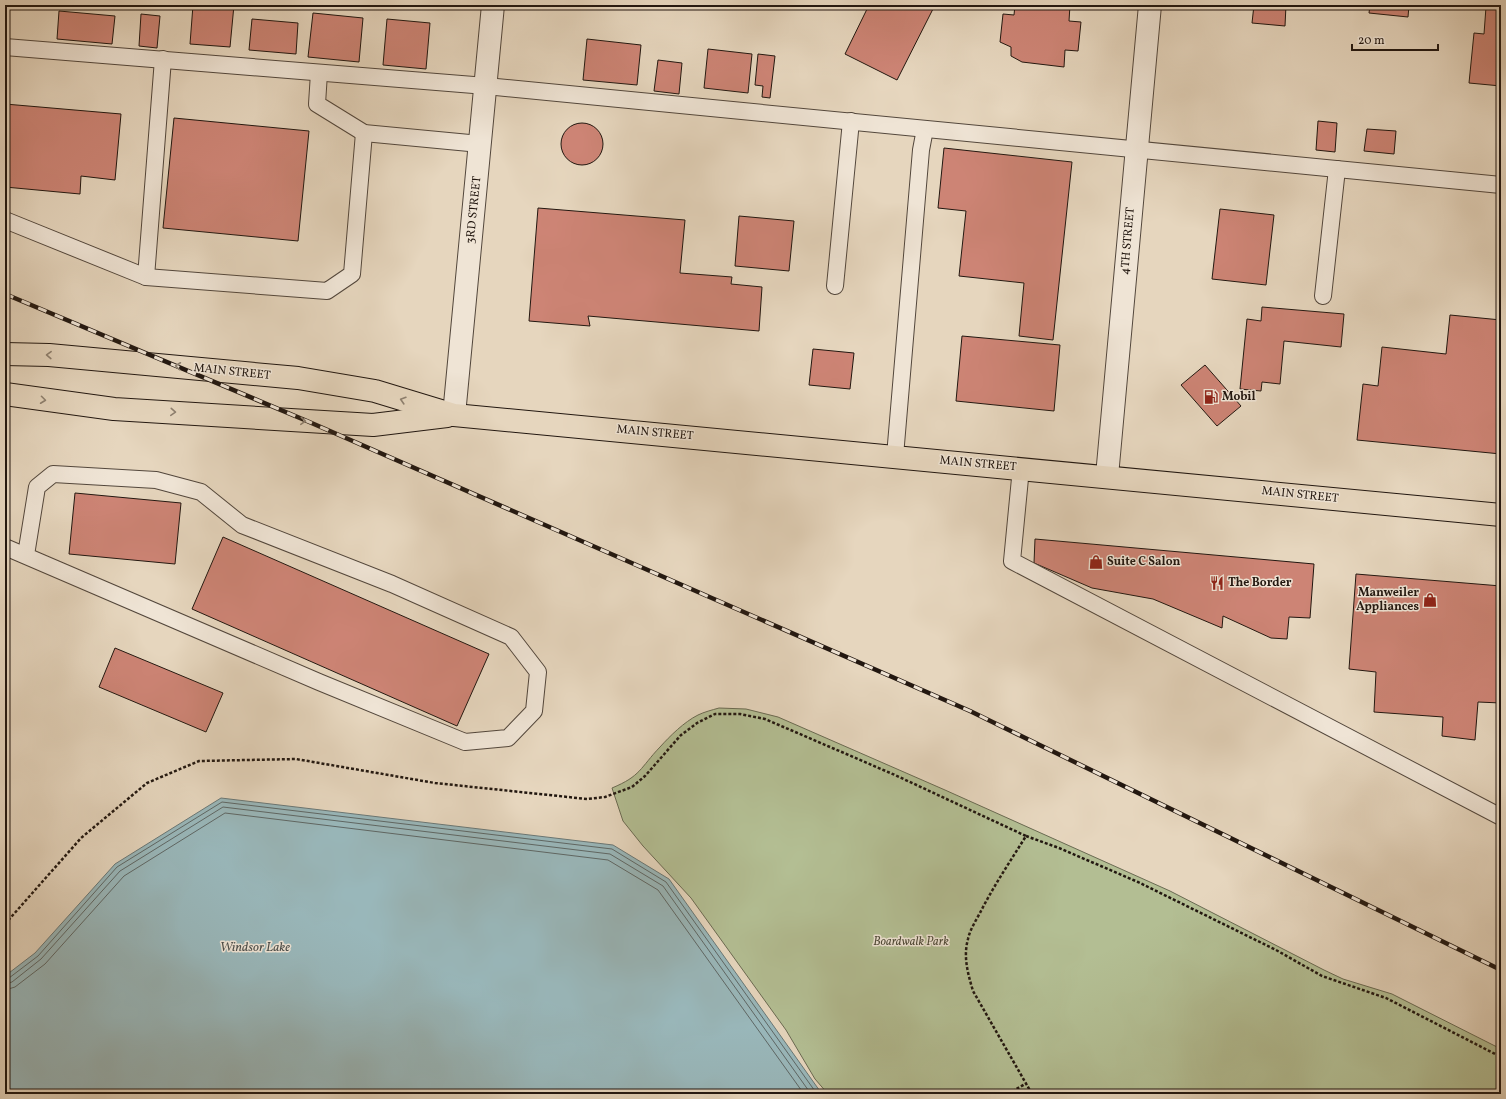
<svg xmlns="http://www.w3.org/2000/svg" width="1506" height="1099" viewBox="0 0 1506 1099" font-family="Vollkorn,serif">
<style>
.green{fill:#b3be93;stroke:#6a6a52}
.water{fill:#99b7ba;stroke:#697776}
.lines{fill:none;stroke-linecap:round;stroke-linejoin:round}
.shore{stroke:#5e6765;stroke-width:1}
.building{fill:#cd8475;stroke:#221710}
.lane-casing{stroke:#53473c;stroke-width:18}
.street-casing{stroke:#53473c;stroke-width:24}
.primary-casing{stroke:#221710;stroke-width:24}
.path{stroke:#221710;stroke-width:2.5;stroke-dasharray:3 2;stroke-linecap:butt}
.lane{stroke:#efe4d5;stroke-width:16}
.street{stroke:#efe4d5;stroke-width:22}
.primary{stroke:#e6d6be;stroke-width:22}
.rail-casing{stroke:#221710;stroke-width:4.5}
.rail{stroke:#efe4d5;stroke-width:3;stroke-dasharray:9;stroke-linecap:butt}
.oneway{stroke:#8e8070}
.labels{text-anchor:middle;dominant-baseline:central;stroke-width:3;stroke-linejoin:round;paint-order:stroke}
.street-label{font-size:12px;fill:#221710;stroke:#efe4d5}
.poi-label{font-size:12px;font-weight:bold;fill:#221710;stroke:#efe4d5;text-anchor:start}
.park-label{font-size:12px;font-style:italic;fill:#4e4937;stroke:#efe4d5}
.water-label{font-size:13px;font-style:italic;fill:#4c4f4c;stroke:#efe4d5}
</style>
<rect width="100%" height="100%" fill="#e6d6be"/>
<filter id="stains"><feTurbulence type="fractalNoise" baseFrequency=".005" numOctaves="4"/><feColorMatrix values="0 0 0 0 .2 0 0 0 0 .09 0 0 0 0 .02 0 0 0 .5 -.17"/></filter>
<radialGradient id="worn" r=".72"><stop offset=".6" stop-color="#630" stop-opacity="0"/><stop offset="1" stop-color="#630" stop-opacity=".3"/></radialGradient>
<path class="green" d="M719 708 746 709 778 717 945 790 1170 891 1324 970 1343 979 1392 994 1501 1049V1094H828L815 1079 786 1030 691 898 643 846 623 821 612 788C641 776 640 768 660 747 670 736 684 722 698 715 704 712 712 710 719 708Z"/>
<path class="water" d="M221 798 613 845 669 879 822 1094H5V976L35 953 115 864Z"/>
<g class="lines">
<g class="shore">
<path d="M5 979 9 978 38 956 117 867 222 802 612 849 666 882 817 1094"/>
<path d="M5 984 12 982 41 959 120 871 223 807 610 854 663 886 811 1094"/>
<path d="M5 990 15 987 45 964 124 876 225 813 608 860 658 890 804 1094"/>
</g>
</g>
<g class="building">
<path d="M193 5H234L230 47 190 44Z"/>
<path d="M869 5H935L897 80 845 54Z"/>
<path d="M1015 5H1070L1069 21 1081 22 1078 51 1065 50 1064 67 1022 62 1011 56V47L1000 42 1003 14 1014 15Z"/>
<path d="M1254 5H1286L1285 26 1252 23Z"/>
<path d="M1296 5H1327L1326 8Z"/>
<path d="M1370 5H1409L1408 17 1369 13Z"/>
<path d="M1486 7 1501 9V86L1469 83 1474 33 1484 34Z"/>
<path d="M59 11 115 16 112 44 57 39Z"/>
<path d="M313 13 363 18 359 62 308 57Z"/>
<path d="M141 14 160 16 157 48 139 46Z"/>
<path d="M252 19 298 23 296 54 249 50Z"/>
<path d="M387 19 430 23 426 69 383 65Z"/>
<path d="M587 39 641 45 637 85 583 80Z"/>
<path d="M708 49 752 54 748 93 704 88Z"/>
<path d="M758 54 775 56 770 98 762 97 763 86 755 85Z"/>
<path d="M658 60 682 63 679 94 654 91Z"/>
<path d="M5 104 121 114 115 180 81 176 80 194 5 187Z"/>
<path d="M174 118 309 131 298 241 163 228Z"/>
<path d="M1318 121 1337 123 1335 152 1316 150Z"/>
<circle cx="582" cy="144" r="21"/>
<path d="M1367 129 1396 131 1394 154 1364 151Z"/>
<path d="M944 148 1072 162 1053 340 1019 336 1024 283 959 276 966 211 938 208Z"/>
<path d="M538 208 685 220 680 273 732 277 731 284 762 287 759 331 588 316 590 326 529 321Z"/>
<path d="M1220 209 1274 215 1266 285 1212 279Z"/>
<path d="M739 216 794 221 789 271 735 266Z"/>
<path d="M1262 307 1344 314 1341 347 1284 341 1280 384 1262 382 1261 391 1240 389 1247 319 1261 321Z"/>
<path d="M1450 315 1501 320V454L1357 440 1363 384 1378 386 1382 347 1446 354Z"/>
<path d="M962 336 1060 345 1054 411 956 401Z"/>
<path d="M813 349 854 353 850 389 809 385Z"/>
<path d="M1205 365 1241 406 1217 426 1181 385Z"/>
<path d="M75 493 181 503 175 564 69 554Z"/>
<path d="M223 537 489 654 457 726 192 609Z"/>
<path d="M1035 539 1314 564 1310 618 1289 617 1287 639 1271 638 1223 616 1222 628 1153 599 1092 588 1034 563Z"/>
<path d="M1356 574 1501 586V703L1478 702 1475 740 1442 736 1443 717 1374 712 1376 672 1349 669Z"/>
<path d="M115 648 223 693 206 732 99 687Z"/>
</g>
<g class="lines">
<defs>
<g id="lane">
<path d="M5 47 486 86 1501 185"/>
<path d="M319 73 317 104 364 133 480 144"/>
<path d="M5 220 146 277 327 291 352 274 364 133"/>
<path d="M146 277 163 59"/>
<path d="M835 286 851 121"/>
<path d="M1323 296 1337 169"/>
<path d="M895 456 921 150 925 129"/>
<path d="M1021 468 1012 561 1501 817"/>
<path d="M5 547 319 682 465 742 508 738 534 711 538 672 511 637 392 584 242 525 201 492 156 480 53 474 37 487 26 555"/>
</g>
<g id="street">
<path d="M454 415 493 5"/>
<path d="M1107 476 1150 5"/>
</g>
<g id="primary">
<path d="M5 354 49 355 298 378 375 391 454 415 1501 515"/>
<path d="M5 394 114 409 373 425 447 416"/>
</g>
</defs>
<use href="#lane" class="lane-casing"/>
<use href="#street" class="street-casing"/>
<use href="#primary" class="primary-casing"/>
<g class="path">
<path d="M1026 836 1059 848 1138 882 1276 950 1322 976 1386 998 1501 1057"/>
<path d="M5 924 81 838 147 783 199 761 296 759 435 783 587 799 605 797 632 787 645 776 681 735 697 723 715 714H740L765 719 895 775 1026 836C1011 860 995 884 982 909 977 919 970 929 968 939 963 957 968 974 973 991L1032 1094"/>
<path d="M1008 1094 1025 1084"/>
</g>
<use href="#lane" class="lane"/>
<use href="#street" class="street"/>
<use href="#primary" class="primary"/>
<defs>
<path id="rail" d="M5 294 307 421 970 711 1501 970"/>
</defs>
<use href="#rail" class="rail-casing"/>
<use href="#rail" class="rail"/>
</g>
<defs><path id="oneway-chevron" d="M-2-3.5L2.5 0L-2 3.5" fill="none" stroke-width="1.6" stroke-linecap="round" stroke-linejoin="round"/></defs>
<g class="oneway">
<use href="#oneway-chevron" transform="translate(49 355) rotate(-178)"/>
<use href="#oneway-chevron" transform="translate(178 366) rotate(-173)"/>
<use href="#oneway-chevron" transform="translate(43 400) rotate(7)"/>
<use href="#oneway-chevron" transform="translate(403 400) rotate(-163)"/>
<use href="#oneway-chevron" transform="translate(173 412) rotate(4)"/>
<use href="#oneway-chevron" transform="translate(303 421) rotate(4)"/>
</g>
<defs>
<symbol id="fuel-bare" viewBox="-9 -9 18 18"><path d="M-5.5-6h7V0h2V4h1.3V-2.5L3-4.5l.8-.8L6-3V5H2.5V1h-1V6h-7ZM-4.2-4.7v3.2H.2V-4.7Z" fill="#8f2418" stroke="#efe4d5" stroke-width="2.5" paint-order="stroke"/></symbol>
<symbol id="shop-bare" viewBox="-9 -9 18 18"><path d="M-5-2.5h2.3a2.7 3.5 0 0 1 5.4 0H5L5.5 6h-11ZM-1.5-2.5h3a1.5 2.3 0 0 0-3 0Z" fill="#8f2418" stroke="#efe4d5" stroke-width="2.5" paint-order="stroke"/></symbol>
<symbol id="restaurant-bare" viewBox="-9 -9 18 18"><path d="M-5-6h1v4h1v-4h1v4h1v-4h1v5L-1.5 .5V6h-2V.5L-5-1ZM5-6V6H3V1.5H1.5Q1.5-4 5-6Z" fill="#8f2418" stroke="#efe4d5" stroke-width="2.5" paint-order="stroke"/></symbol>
</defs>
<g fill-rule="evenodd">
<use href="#fuel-bare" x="1201" y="387" width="20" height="20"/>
<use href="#shop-bare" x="1086" y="552" width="20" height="20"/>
<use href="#restaurant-bare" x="1207" y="573" width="20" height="20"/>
<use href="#shop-bare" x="1420" y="590" width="20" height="20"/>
</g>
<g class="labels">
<g class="street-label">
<text transform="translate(474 210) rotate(-84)">3RD STREET</text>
<text transform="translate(1128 241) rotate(-85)">4TH STREET</text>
<text transform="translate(232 372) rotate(6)">MAIN STREET</text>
<text transform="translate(655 433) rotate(5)">MAIN STREET</text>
<text transform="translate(978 464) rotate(5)">MAIN STREET</text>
<text transform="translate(1300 495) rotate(6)">MAIN STREET</text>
</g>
<g class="poi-label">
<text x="1222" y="397">Mobil</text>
<text x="1107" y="562">Suite C Salon</text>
<text x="1228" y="583">The Border</text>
<text x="1419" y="593" text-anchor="end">Manweiler<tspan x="1419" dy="14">Appliances</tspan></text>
</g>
<g class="park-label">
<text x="911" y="942">Boardwalk Park</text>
</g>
<g class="water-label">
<text x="255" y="948">Windsor Lake</text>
</g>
</g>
<rect width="1506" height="1099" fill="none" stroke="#e6d6be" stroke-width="20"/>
<rect x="6" y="6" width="1494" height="1087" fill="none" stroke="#221710" stroke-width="2"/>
<rect x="10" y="10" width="1486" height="1079" fill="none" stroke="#221710"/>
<path d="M1352 44v6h86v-6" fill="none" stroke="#221710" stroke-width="2"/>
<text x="1358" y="44" font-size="12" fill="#221710" stroke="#efe4d5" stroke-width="3" paint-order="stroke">20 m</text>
<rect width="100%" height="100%" filter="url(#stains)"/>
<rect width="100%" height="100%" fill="url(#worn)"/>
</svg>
